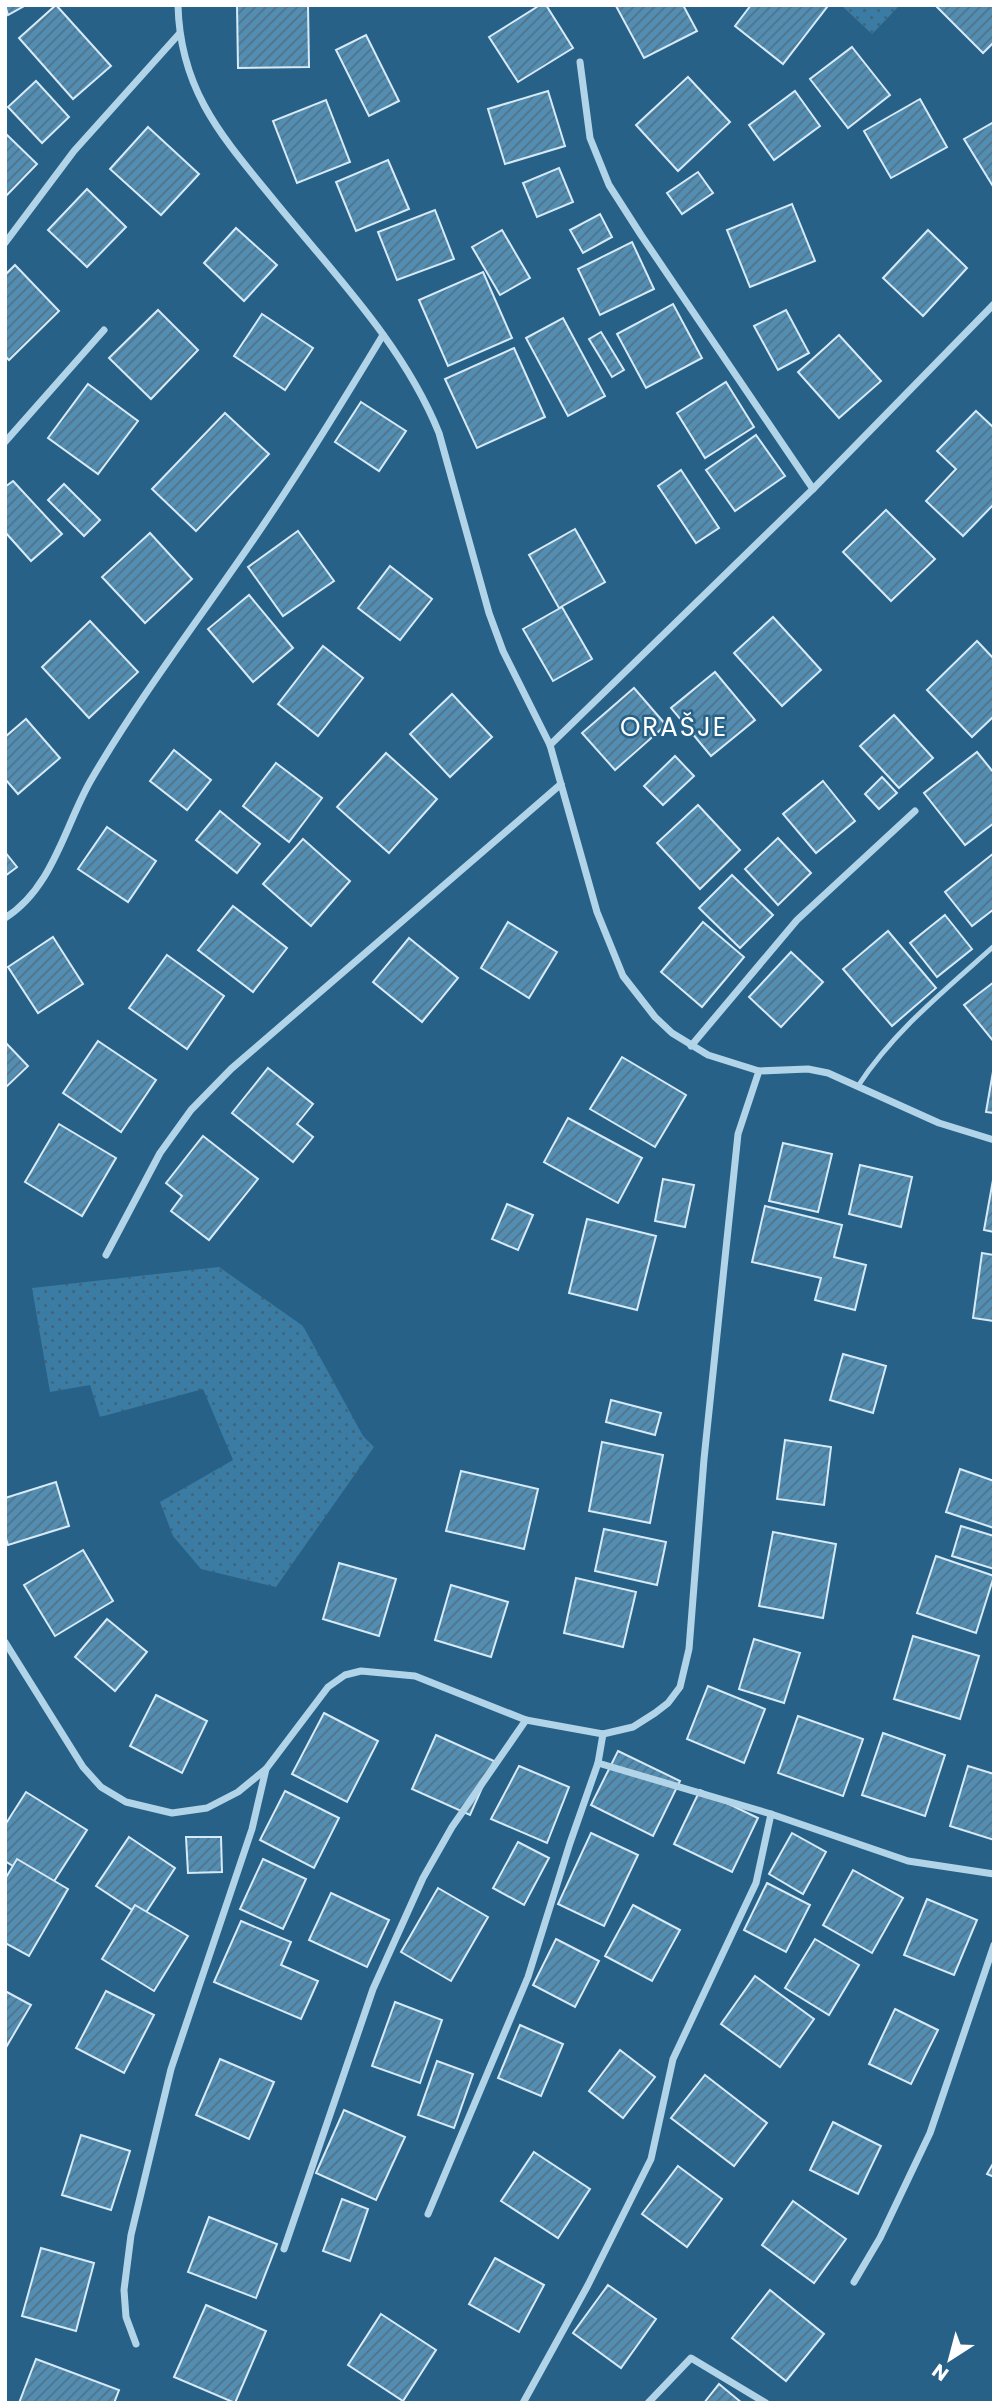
<svg xmlns="http://www.w3.org/2000/svg" width="999" height="2408" viewBox="0 0 999 2408" font-family="Poppins,sans-serif">
<style>
.grass{fill:url(#grass-dots)}
.building{fill:url(#building-hatch);stroke:#d6eaf7;stroke-width:2}
.lines{fill:none;stroke-linecap:round;stroke-linejoin:round}
.lane{stroke:#b2d4e8;stroke-width:5}
.street{stroke:#b2d4e8;stroke-width:7}
.labels{text-anchor:middle;dominant-baseline:central;stroke-width:5;stroke-linejoin:round;paint-order:stroke}
.quarter-label{font-size:26px;letter-spacing:2px;fill:#fff;stroke:#276187}
</style>
<defs>
<pattern id="grass-dots" width="8" height="8" patternUnits="userSpaceOnUse" patternTransform="scale(1.75)"><rect width="8" height="8" fill="#3b7ca4"/><path d="M2 2h.1M6 6h.1" fill="none" stroke="#446478" stroke-width="1.8" stroke-linecap="round"/></pattern>
<pattern id="building-hatch" width="6" height="6" patternUnits="userSpaceOnUse" patternTransform="scale(1.75)"><rect width="6" height="6" fill="#538db1"/><path d="M-1 1l2-2M0 6l6-6M5 7l2-2" fill="none" stroke="#507389"/></pattern>
</defs>
<rect width="100%" height="100%" fill="#276187"/>
<g class="grass">
<path d="M841 5H900L872 34Z"/>
<path d="M219 1267 303 1326 363 1436 374 1447 276 1587 201 1569 173 1536 160 1502 233 1460 203 1389 100 1417 90 1385 50 1392 32 1288Z"/>
</g>
<g class="building">
<path d="M5 5H26L8 15Z"/>
<path d="M56 5 111 66 73 99 19 38Z"/>
<path d="M237 5H308L309 67 238 68Z"/>
<path d="M540 5H546L573 48 518 82 489 37Z"/>
<path d="M683 5 697 31 644 58 616 6Z"/>
<path d="M751 5H825L827 7 783 64 735 26Z"/>
<path d="M938 5H994V42L983 53 937 7Z"/>
<path d="M366 35 399 101 369 116 336 50Z"/>
<path d="M852 47 890 95 848 128 810 79Z"/>
<path d="M688 77 730 122 678 171 636 125Z"/>
<path d="M36 81 69 117 42 143 8 107Z"/>
<path d="M548 91 565 146 505 164 488 109Z"/>
<path d="M795 91 820 126 774 160 749 125Z"/>
<path d="M920 99 947 147 891 178 864 131Z"/>
<path d="M326 100 350 162 297 183 273 121Z"/>
<path d="M994 122V188L964 139Z"/>
<path d="M148 127 199 174 161 215 110 169Z"/>
<path d="M5 133 37 164 5 197Z"/>
<path d="M388 160 409 209 356 231 336 182Z"/>
<path d="M559 168 573 202 537 217 523 183Z"/>
<path d="M698 172 713 193 682 214 667 193Z"/>
<path d="M87 189 126 227 87 267 48 230Z"/>
<path d="M792 204 815 261 750 287 727 230Z"/>
<path d="M435 210 454 259 397 280 378 232Z"/>
<path d="M600 214 612 237 583 253 570 230Z"/>
<path d="M236 228 277 265 244 301 204 263Z"/>
<path d="M502 230 530 278 500 295 472 247Z"/>
<path d="M928 230 967 268 923 316 883 278Z"/>
<path d="M632 242 654 289 600 315 578 269Z"/>
<path d="M15 265 59 311 9 360 5 356V275Z"/>
<path d="M483 272 512 338 448 366 419 300Z"/>
<path d="M673 304 702 358 646 388 617 334Z"/>
<path d="M158 310 198 350 151 399 109 358Z"/>
<path d="M786 310 809 353 778 370 754 326Z"/>
<path d="M262 314 313 348 285 390 234 356Z"/>
<path d="M563 318 605 396 568 416 526 338Z"/>
<path d="M601 332 624 370 612 377 589 339Z"/>
<path d="M839 335 881 381 839 418 798 372Z"/>
<path d="M514 348 545 417 477 448 445 379Z"/>
<path d="M726 382 754 427 705 458 677 413Z"/>
<path d="M88 384 138 421 98 474 48 438Z"/>
<path d="M361 402 406 431 379 471 335 442Z"/>
<path d="M976 411 994 428V504L963 536 926 501 956 469 937 451Z"/>
<path d="M225 413 269 454 196 531 152 489Z"/>
<path d="M756 435 785 476 735 511 706 470Z"/>
<path d="M681 470 719 528 696 543 658 486Z"/>
<path d="M13 481 62 534 31 561 5 532V487Z"/>
<path d="M64 484 100 520 84 536 48 500Z"/>
<path d="M886 510 935 559 891 601 843 552Z"/>
<path d="M575 529 605 582 559 608 529 555Z"/>
<path d="M298 531 334 581 283 616 248 567Z"/>
<path d="M150 533 192 579 145 623 102 577Z"/>
<path d="M390 566 432 599 400 640 358 608Z"/>
<path d="M249 595 293 648 253 682 208 629Z"/>
<path d="M562 607 592 659 553 681 523 629Z"/>
<path d="M773 617 821 670 782 706 734 653Z"/>
<path d="M90 621 138 672 89 718 42 667Z"/>
<path d="M977 641 994 659V716L972 737 927 690Z"/>
<path d="M323 646 363 678 318 736 278 704Z"/>
<path d="M715 672 755 720 711 756 671 708Z"/>
<path d="M634 688 666 725 615 770 582 733Z"/>
<path d="M452 694 492 737 450 777 410 734Z"/>
<path d="M894 715 933 758 899 788 860 746Z"/>
<path d="M26 719 60 758 18 794 5 779V737Z"/>
<path d="M174 750 211 780 187 810 150 781Z"/>
<path d="M977 752 994 773V823L965 845 924 793Z"/>
<path d="M386 753 437 799 389 853 337 807Z"/>
<path d="M675 756 694 776 663 805 644 786Z"/>
<path d="M276 763 322 798 289 842 243 806Z"/>
<path d="M882 777 897 793 879 809 865 794Z"/>
<path d="M823 781 855 821 816 853 783 814Z"/>
<path d="M698 805 740 850 700 889 657 843Z"/>
<path d="M220 811 260 844 237 873 196 840Z"/>
<path d="M107 827 156 861 128 902 78 869Z"/>
<path d="M778 838 811 873 778 905 745 869Z"/>
<path d="M303 839 350 881 311 926 263 884Z"/>
<path d="M5 852 17 867 5 876Z"/>
<path d="M994 853V909L972 926 945 892Z"/>
<path d="M732 875 773 915 740 948 699 908Z"/>
<path d="M233 906 287 948 253 992 198 950Z"/>
<path d="M945 915 972 949 937 977 910 943Z"/>
<path d="M508 922 557 952 529 998 481 968Z"/>
<path d="M703 922 744 957 702 1007 661 972Z"/>
<path d="M888 931 936 988 892 1026 843 969Z"/>
<path d="M53 937 83 984 38 1013 8 967Z"/>
<path d="M409 938 458 978 422 1022 373 982Z"/>
<path d="M791 952 823 982 781 1027 749 997Z"/>
<path d="M167 955 224 996 187 1049 129 1008Z"/>
<path d="M994 982V1042L964 1005Z"/>
<path d="M98 1041 156 1080 121 1132 63 1093Z"/>
<path d="M5 1042 28 1066 5 1088Z"/>
<path d="M622 1057 686 1095 655 1147 590 1109Z"/>
<path d="M994 1066V1113L986 1112Z"/>
<path d="M268 1068 313 1104 297 1124 313 1137 293 1162 232 1113Z"/>
<path d="M568 1118 642 1158 618 1203 544 1162Z"/>
<path d="M59 1124 116 1158 82 1216 25 1182Z"/>
<path d="M203 1136 258 1179 209 1240 171 1211 182 1196 166 1183Z"/>
<path d="M783 1143 832 1154 818 1212 769 1201Z"/>
<path d="M860 1165 912 1177 901 1227 849 1214Z"/>
<path d="M663 1179 694 1185 685 1227 655 1221Z"/>
<path d="M993 1180H994V1232L984 1230Z"/>
<path d="M507 1204 533 1215 518 1250 492 1239Z"/>
<path d="M765 1206 842 1225 834 1257 866 1265 855 1310 815 1300 821 1278 752 1262Z"/>
<path d="M587 1219 656 1236 637 1310 569 1293Z"/>
<path d="M982 1253 994 1255V1321L973 1318Z"/>
<path d="M843 1354 886 1366 873 1413 830 1400Z"/>
<path d="M611 1400 661 1413 655 1435 606 1422Z"/>
<path d="M785 1440 831 1447 824 1505 777 1499Z"/>
<path d="M602 1442 663 1455 650 1523 589 1511Z"/>
<path d="M960 1469 994 1481V1528L946 1512Z"/>
<path d="M461 1471 538 1489 524 1549 446 1531Z"/>
<path d="M56 1482 69 1526 8 1545 5 1536V1498Z"/>
<path d="M961 1526 994 1536V1569L952 1556Z"/>
<path d="M604 1529 666 1542 657 1585 595 1571Z"/>
<path d="M773 1532 836 1544 823 1618 759 1606Z"/>
<path d="M83 1550 113 1601 55 1636 24 1585Z"/>
<path d="M936 1556 994 1576 976 1633 917 1613Z"/>
<path d="M339 1563 396 1579 379 1636 323 1619Z"/>
<path d="M576 1578 636 1592 623 1647 564 1633Z"/>
<path d="M451 1585 508 1602 491 1657 435 1640Z"/>
<path d="M107 1619 147 1652 115 1691 75 1657Z"/>
<path d="M913 1636 979 1656 960 1719 894 1699Z"/>
<path d="M754 1639 800 1653 784 1703 739 1689Z"/>
<path d="M708 1686 765 1709 744 1763 687 1739Z"/>
<path d="M156 1695 207 1721 182 1773 130 1746Z"/>
<path d="M324 1713 378 1741 347 1802 292 1774Z"/>
<path d="M798 1716 863 1739 843 1796 778 1773Z"/>
<path d="M883 1733 945 1755 925 1816 862 1795Z"/>
<path d="M436 1735 494 1761 470 1815 412 1789Z"/>
<path d="M618 1751 680 1781 653 1836 591 1805Z"/>
<path d="M519 1766 569 1787 547 1843 491 1819Z"/>
<path d="M968 1766 994 1774V1840L950 1826Z"/>
<path d="M700 1790 758 1818 732 1872 674 1844Z"/>
<path d="M285 1791 339 1818 314 1868 260 1840Z"/>
<path d="M26 1792 87 1830 49 1889 5 1861V1825Z"/>
<path d="M591 1833 638 1855 604 1926 558 1904Z"/>
<path d="M792 1833 826 1852 803 1894 769 1874Z"/>
<path d="M129 1837 175 1868 143 1917 96 1886Z"/>
<path d="M186 1837H221L222 1872 188 1873Z"/>
<path d="M518 1842 549 1858 524 1905 493 1888Z"/>
<path d="M17 1859 68 1889 29 1956 5 1943V1879Z"/>
<path d="M263 1859 306 1879 283 1929 240 1909Z"/>
<path d="M853 1870 903 1898 872 1953 823 1925Z"/>
<path d="M767 1883 810 1905 786 1952 744 1930Z"/>
<path d="M438 1888 488 1917 451 1981 401 1952Z"/>
<path d="M331 1893 389 1920 367 1967 309 1940Z"/>
<path d="M927 1899 977 1920 954 1975 904 1955Z"/>
<path d="M135 1905 188 1936 154 1991 102 1959Z"/>
<path d="M633 1905 680 1930 652 1981 605 1956Z"/>
<path d="M241 1921 291 1942 281 1965 318 1981 301 2019 214 1982Z"/>
<path d="M556 1939 599 1961 575 2007 533 1985Z"/>
<path d="M815 1939 859 1965 829 2015 785 1988Z"/>
<path d="M755 1976 814 2019 780 2067 721 2024Z"/>
<path d="M5 1991 31 2005 5 2049Z"/>
<path d="M106 1991 154 2015 124 2073 76 2048Z"/>
<path d="M395 2002 442 2020 420 2083 372 2066Z"/>
<path d="M895 2009 938 2030 911 2084 869 2064Z"/>
<path d="M520 2025 563 2044 541 2096 498 2078Z"/>
<path d="M620 2050 655 2077 623 2118 589 2091Z"/>
<path d="M220 2059 274 2082 249 2139 196 2115Z"/>
<path d="M437 2061 473 2074 454 2128 418 2115Z"/>
<path d="M705 2075 767 2123 734 2166 671 2118Z"/>
<path d="M344 2110 405 2137 376 2200 316 2173Z"/>
<path d="M833 2122 881 2146 858 2194 810 2170Z"/>
<path d="M81 2135 130 2151 111 2210 62 2195Z"/>
<path d="M534 2152 590 2189 558 2238 501 2201Z"/>
<path d="M994 2162V2177L987 2174Z"/>
<path d="M678 2166 722 2199 687 2247 642 2214Z"/>
<path d="M342 2199 368 2209 350 2261 323 2251Z"/>
<path d="M793 2201 846 2239 814 2283 762 2245Z"/>
<path d="M209 2217 277 2244 256 2298 188 2272Z"/>
<path d="M41 2248 94 2263 76 2331 22 2316Z"/>
<path d="M495 2258 544 2285 519 2332 469 2304Z"/>
<path d="M608 2285 656 2319 621 2368 573 2333Z"/>
<path d="M770 2290 824 2334 786 2381 732 2338Z"/>
<path d="M206 2305 266 2331 235 2403 174 2377Z"/>
<path d="M381 2314 436 2350 403 2401 348 2365Z"/>
<path d="M36 2359 119 2390 114 2403H19Z"/>
<path d="M719 2384 742 2403H704Z"/>
</g>
<g class="lines">
<path class="lane" d="M858 1086C894 1031 945 990 994 946"/>
<g class="street">
<path d="M178 5C180 93 225 140 277 204 336 276 404 346 439 433L489 613 503 651 550 745 597 912 623 976 655 1017 672 1033 708 1055 759 1071 808 1069 828 1073 939 1123 994 1140"/>
<path d="M580 62 590 138 609 185 641 235 813 489"/>
<path d="M5 243 74 151 179 34"/>
<path d="M5 442 104 330"/>
<path d="M550 745 813 489 994 304"/>
<path d="M5 918C53 888 65 825 91 780 143 691 207 609 264 524 306 462 345 398 383 335"/>
<path d="M691 1046 797 920 915 811"/>
<path d="M106 1255 160 1153 191 1110 231 1069 561 784"/>
<path d="M5 1642 83 1767 101 1787 126 1802 172 1813 207 1808 238 1792 266 1769 328 1687 345 1675 361 1671 415 1676 526 1720 603 1734 633 1727 655 1713 668 1703 680 1687 689 1649 704 1459 738 1134 759 1071"/>
<path d="M603 1734 598 1763 771 1814 908 1861 994 1874"/>
<path d="M428 2214 528 1977 570 1843 598 1763"/>
<path d="M284 2249 373 1989 423 1878 452 1827 526 1720"/>
<path d="M854 2282 880 2238 930 2133 994 1945"/>
<path d="M136 2344 126 2317 124 2290 131 2235 171 2069 252 1829 266 1769"/>
<path d="M523 2403 588 2285 651 2159 673 2059 756 1883 771 1814"/>
<path d="M648 2403 691 2358 766 2403"/>
</g>
</g>
<g class="labels">
<g class="quarter-label">
<text x="674" y="727">ORAŠJE</text>
</g>
</g>
<rect width="999" height="2408" fill="none" stroke="#ffffff" stroke-width="14"/>
<g transform="translate(950 2359) rotate(216)" stroke="#276187" stroke-width="5" paint-order="stroke">
<path d="M0-5L12 26L0 18L-12 26Z" fill="#ffffff"/>
<text y="-10" font-size="19" font-weight="bold" text-anchor="middle" fill="#ffffff">N</text>
</g>
</svg>
